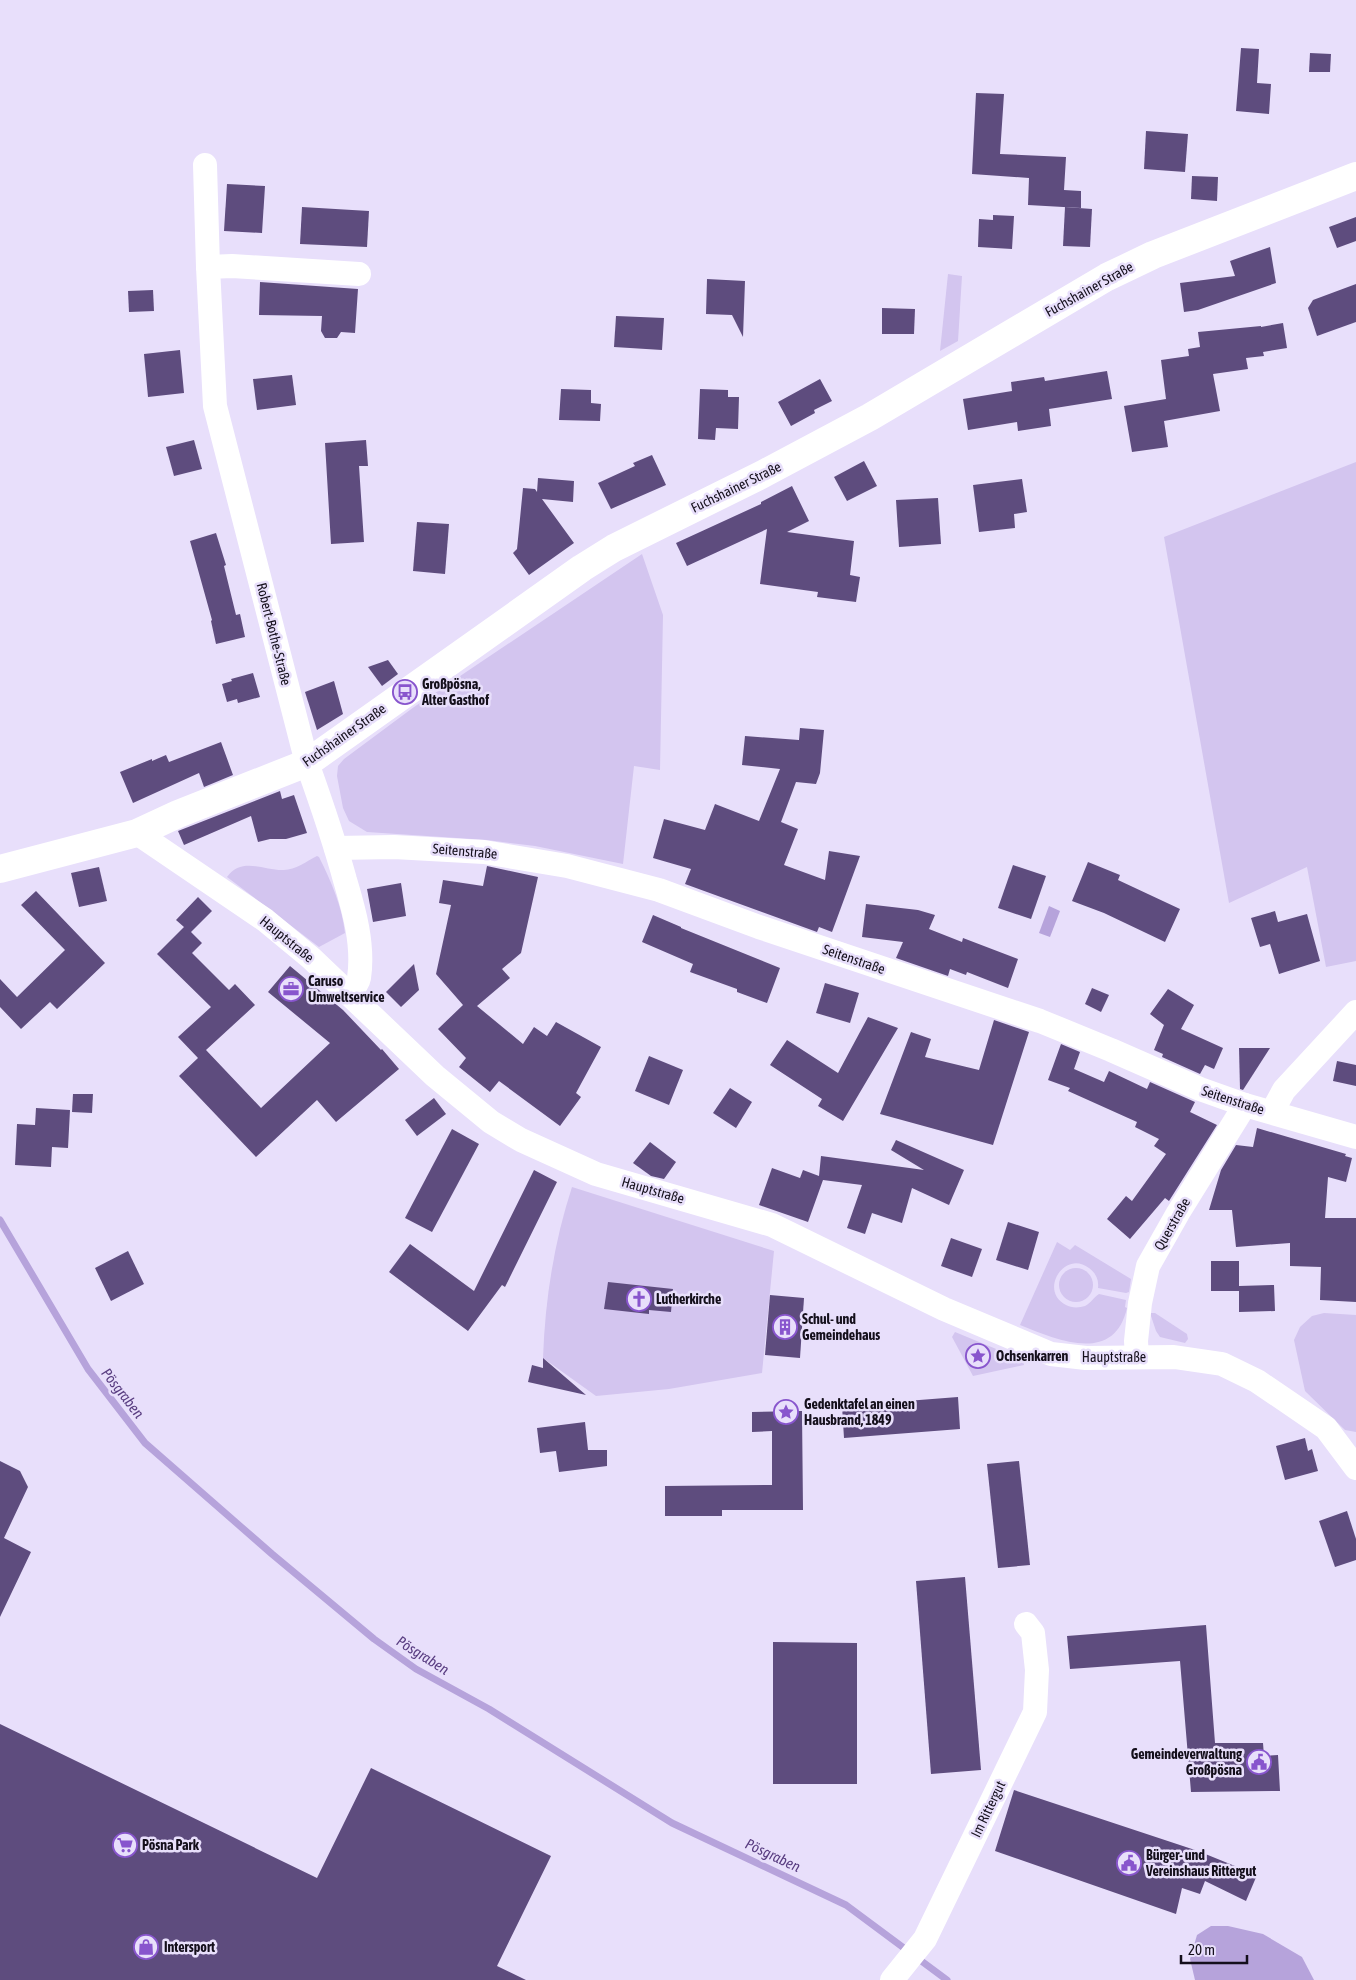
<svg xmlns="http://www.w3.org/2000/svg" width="1356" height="1980" viewBox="0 0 1356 1980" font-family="'Asap Condensed',sans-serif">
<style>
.green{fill:#d3c5ef}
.water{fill:#b6a3db}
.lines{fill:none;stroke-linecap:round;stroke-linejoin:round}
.stream{stroke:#b6a3db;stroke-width:7}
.building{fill:#5e4c7e}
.street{stroke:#fff;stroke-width:24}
.secondary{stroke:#fff;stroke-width:28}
.labels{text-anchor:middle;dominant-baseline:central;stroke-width:5;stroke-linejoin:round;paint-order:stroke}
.street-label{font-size:14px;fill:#140f1b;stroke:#e8dffb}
.poi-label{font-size:14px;font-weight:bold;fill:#140f1b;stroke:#e8dffb;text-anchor:start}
.water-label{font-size:15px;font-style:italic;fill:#593d81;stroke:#e8dffb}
</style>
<rect width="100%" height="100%" fill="#e8dffb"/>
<g class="green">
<path d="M948 274 962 276 958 341 940 351Z"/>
<path d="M1356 462V961L1326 967 1307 867 1229 903 1164 537Z"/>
<path d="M642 554 663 615 660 770 634 766 623 864 535 846 487 840 367 832 349 821 343 808 337 776 338 766 344 759 414 707Z"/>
<path d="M317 856 319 857C331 881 342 906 345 933L319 947 227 877C242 856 265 871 284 870 295 870 307 861 317 856Z"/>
<path d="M572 1187 774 1251 762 1373 669 1389 596 1396 543 1358C545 1300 554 1242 572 1187Z"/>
<path d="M1057 1242 1070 1250 1075 1245 1131 1279 1129 1292 1126 1293 1098 1288C1099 1280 1096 1273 1089 1268 1065 1249 1038 1291 1066 1305 1071 1308 1079 1308 1085 1306 1091 1303 1094 1297 1099 1294L1126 1300 1125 1307 1127 1308C1114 1365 1057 1340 1020 1325Z"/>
<circle cx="1076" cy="1285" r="17"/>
<path d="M1150 1313H1155L1187 1334 1188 1339 1185 1343 1160 1337 1156 1331Z"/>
<path d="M1324 1313 1356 1315V1432L1345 1430 1305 1391 1294 1340 1300 1327 1312 1316Z"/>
<path d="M955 1332 1023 1360 1024 1365 973 1376 952 1337Z"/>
</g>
<g class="water">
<path d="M1049 906 1060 911 1050 937 1039 933Z"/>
<path d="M1211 1926H1228L1263 1934 1302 1957 1314 1980H1195L1190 1959 1197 1935Z"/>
</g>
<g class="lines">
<path class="stream" d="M0 1220 88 1369 145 1443 272 1554 374 1639 416 1669 489 1709 672 1823 846 1905 947 1980"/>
</g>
<g class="building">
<path d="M1241 48 1259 49 1257 83 1271 84 1269 114 1236 111Z"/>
<path d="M1310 53 1331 54 1330 72H1309Z"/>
<path d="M976 93 1004 94 1000 154 1066 157 1064 190 1081 191V208L1028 205 1029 178 972 174Z"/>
<path d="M1146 131 1188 134 1185 172 1144 169Z"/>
<path d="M1192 176 1218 177 1217 201 1191 199Z"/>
<path d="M227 184 265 186 262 233 224 231Z"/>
<path d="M302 207 369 211 367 247 300 244Z"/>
<path d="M1065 207 1092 209 1090 247 1063 246Z"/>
<path d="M993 215 1014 216 1012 249 978 247 979 219 993 220Z"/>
<path d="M1356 217V241L1337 248 1329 227Z"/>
<path d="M1270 247 1276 283 1198 310 1184 312 1180 283 1235 276 1230 261Z"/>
<path d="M707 279 745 281 743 337 732 315 706 314Z"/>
<path d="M260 282 358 289 355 333 341 332 337 338H325L321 331 322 316 259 315Z"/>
<path d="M1356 284V322L1317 336 1308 308 1313 300Z"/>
<path d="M153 290 154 311 129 312 128 291Z"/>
<path d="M882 308 915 309 914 334H882Z"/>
<path d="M616 316 664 318 662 350 614 347Z"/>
<path d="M1283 323 1287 348 1263 352 1264 356 1246 358 1248 369 1213 374 1220 411 1164 421 1168 447 1132 452 1124 406 1166 399 1161 360 1189 356 1188 349 1200 347 1198 332 1261 326V327Z"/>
<path d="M180 350 184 393 148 397 144 354Z"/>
<path d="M1107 371 1112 399 1049 409 1051 426 1018 431 1017 422 968 430 963 399 1012 391 1011 382 1044 377 1045 381Z"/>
<path d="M292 375 296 405 257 410 253 379Z"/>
<path d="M820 379 832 401 814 410 815 413 791 426 778 402Z"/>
<path d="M561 389 591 390V403L601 404 600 421 559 420Z"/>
<path d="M700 389 728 390V397H739L738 429 716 428 715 440 698 439Z"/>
<path d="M194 440 202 469 174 476 166 447Z"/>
<path d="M366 440 368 466H359L364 542 331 544 325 443Z"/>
<path d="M652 455 666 485 611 509 598 483 635 466 633 463Z"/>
<path d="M864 461 877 486 847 501 834 477Z"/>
<path d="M538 478 574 481 573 502 542 499 574 543 529 575 513 553 517 549 523 488 535 489 537 492Z"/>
<path d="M1022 479 1027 512 1014 514 1015 528 979 532 973 485Z"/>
<path d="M792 486 809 521 787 532 854 541 850 575 860 577 856 602 817 597 818 592 760 584 767 529 687 566 676 543 761 504V502Z"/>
<path d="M938 498 941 544 899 547 896 500Z"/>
<path d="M417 522 449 524 445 574 413 571Z"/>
<path d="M216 533 226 565 224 566 236 615 240 614 245 637 216 644 211 621 212 620 190 541Z"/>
<path d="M388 660 398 674 382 686 368 667Z"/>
<path d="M253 673 260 697 238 703 237 699 227 702 222 684 232 681 231 679Z"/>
<path d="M334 681 343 714 317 730 305 692Z"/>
<path d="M800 728 824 730 820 773 816 784 796 782 781 822 798 829 784 865 825 880 829 851 860 856 832 932 819 927 817 932 685 884 691 869 653 858 664 819 705 830 715 804 759 821 780 769 742 765 745 736 799 740Z"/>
<path d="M221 742 233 775 204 787 199 773 133 803 120 772 152 759V761L166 755 169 762Z"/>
<path d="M280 791 282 799 294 795 307 833 286 839H270L258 842 251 816 184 845 178 831Z"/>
<path d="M1088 862 1120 875 1118 880 1180 909 1165 942 1104 913 1072 901Z"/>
<path d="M1013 865 1046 876 1031 919 998 908Z"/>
<path d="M487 866 538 877 521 953 502 969 510 978 477 1006 523 1044 534 1027 547 1036 556 1022 601 1047 576 1093 581 1097 560 1126 499 1081 490 1092 459 1067 466 1058 438 1029 463 1005 436 974 451 905 439 903 443 880 483 886Z"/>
<path d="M99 867 107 901 79 907 71 873Z"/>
<path d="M401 883 406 916 373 922 367 889Z"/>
<path d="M36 891 105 963 57 1009 50 1002 21 1029 0 1007V979L17 997 65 950 21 905Z"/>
<path d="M198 897 212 911 191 932 202 943 192 953 229 990 235 984 255 1005 206 1050 261 1108 330 1043 268 992 290 966 343 1010 381 1050 382 1049 399 1069 336 1122 317 1100 256 1157 179 1076 198 1058 178 1037 211 1007 157 954 184 927 176 920Z"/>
<path d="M866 904 918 910 935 915 929 929 962 942 963 938 1018 959 1008 988 967 972 966 975 950 969 948 976 896 958 903 942 862 937Z"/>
<path d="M1275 911 1278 922 1307 914 1320 961 1279 974 1270 944 1260 947 1251 918Z"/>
<path d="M653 915 681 927V928L780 968 767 1003 737 992V989L690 972 693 964 642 942Z"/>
<path d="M414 964 419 990 401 1007 386 992Z"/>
<path d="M825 983 859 993 850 1023 816 1013Z"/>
<path d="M1092 988 1109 995 1101 1012 1085 1004Z"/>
<path d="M1168 989 1194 1005 1181 1029 1223 1048 1214 1069 1205 1065 1200 1074 1162 1057 1163 1054 1154 1050 1164 1025 1150 1014Z"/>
<path d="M868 1017 898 1028 843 1121 818 1106 822 1099 770 1065 787 1040 838 1073Z"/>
<path d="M994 1020 1029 1032 993 1145 880 1114 911 1032 931 1039 925 1057 979 1070Z"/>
<path d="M1061 1044 1080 1052 1074 1069 1104 1082 1109 1071 1147 1089 1150 1082 1195 1102 1190 1112 1217 1125 1169 1201 1165 1198 1130 1239 1107 1219 1126 1196 1132 1201 1166 1154 1154 1146 1159 1139 1135 1127 1137 1122 1068 1091 1070 1088 1048 1080Z"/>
<path d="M1239 1048H1270L1243 1090 1240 1089Z"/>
<path d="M649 1056 683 1070 669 1105 635 1091Z"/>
<path d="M1337 1061 1356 1065V1086L1333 1081Z"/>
<path d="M730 1088 752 1102 736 1128 713 1113Z"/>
<path d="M73 1094H93L92 1113 72 1112Z"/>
<path d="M434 1098 446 1114 417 1136 405 1120Z"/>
<path d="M36 1108 70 1110 68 1148 52 1147 51 1167 15 1165 17 1124 35 1125Z"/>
<path d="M1257 1128 1346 1154 1345 1156 1352 1158 1346 1182 1328 1177 1325 1218H1356V1302L1320 1300 1321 1267 1290 1266V1243L1236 1247 1232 1210H1209L1221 1170 1236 1145 1253 1147Z"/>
<path d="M452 1129 479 1144 432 1232 405 1218Z"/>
<path d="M896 1140 964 1170 949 1205 912 1188 902 1223 872 1213 865 1234 847 1228 862 1185 823 1180 808 1222 759 1205 772 1168 800 1178 803 1170 819 1176 821 1156 924 1170 891 1150Z"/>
<path d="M650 1142 676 1162 664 1179 651 1176 633 1163Z"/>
<path d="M534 1170 557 1182 505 1287 502 1285 468 1331 389 1272 410 1244 474 1291Z"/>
<path d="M1008 1222 1039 1232 1028 1270 996 1260Z"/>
<path d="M951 1238 982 1249 972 1277 941 1266Z"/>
<path d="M128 1251 144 1284 111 1301 95 1268Z"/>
<path d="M1211 1261H1239V1286L1274 1285 1275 1311 1239 1312V1291H1211Z"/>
<path d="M608 1282 673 1289 671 1312 649 1310V1314L604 1309Z"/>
<path d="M770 1295 804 1298 800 1358 765 1355Z"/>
<path d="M543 1358 586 1395 528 1382 532 1365 543 1368Z"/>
<path d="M958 1397 960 1429 844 1438 842 1406Z"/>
<path d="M802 1411 803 1510H722V1516H665V1486L772 1485V1431L752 1432V1412Z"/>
<path d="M585 1422 588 1450H607V1466L559 1472 556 1451 540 1453 537 1428Z"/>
<path d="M1305 1438 1308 1451 1312 1449 1318 1471 1285 1480 1276 1446Z"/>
<path d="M0 1461 20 1471 28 1487 4 1538 31 1552 0 1617Z"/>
<path d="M1019 1461 1030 1565 998 1568 987 1464Z"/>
<path d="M1347 1511 1356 1539V1560L1335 1567 1319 1521Z"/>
<path d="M965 1577 981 1770 931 1774 916 1581Z"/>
<path d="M1206 1625 1215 1743H1263L1264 1756 1278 1755 1280 1791 1191 1792 1180 1661 1070 1669 1067 1636Z"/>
<path d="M773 1642 857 1643V1784H773Z"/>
<path d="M0 1724 317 1878 371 1768 551 1856 497 1966 526 1980H0Z"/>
<path d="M1014 1790 1198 1851 1257 1875 1246 1901 1205 1881 1200 1894 1182 1888 1176 1914 995 1851Z"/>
</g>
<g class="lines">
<g class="street">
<path d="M205 165 208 267 215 406 307 763C321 802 334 840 345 880 354 910 364 945 359 978 358 984 353 989 349 993"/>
<path d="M208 267 232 266 359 274"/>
<path d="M137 833 265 920 311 958 435 1076 491 1122 521 1140 596 1174 772 1225 944 1309 1051 1354 1086 1358 1174 1357 1222 1364 1257 1381 1326 1428 1356 1468"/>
<path d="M336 848 394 847 484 852 567 866 659 890 759 927 1040 1021 1111 1050 1200 1089 1245 1105 1356 1137"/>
<path d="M1272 1112 1284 1090 1356 1012"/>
<path d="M1137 1357 1136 1341 1140 1303 1148 1266 1178 1213 1245 1105"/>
<path d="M892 1980 925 1939 1035 1712 1037 1670 1033 1633 1026 1624"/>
</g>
<path class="secondary" d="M0 869 137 833 178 814 307 763 582 568 614 548 763 474 870 417 1107 277 1153 255 1356 176"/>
</g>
<defs>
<symbol id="bus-ring" viewBox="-11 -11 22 22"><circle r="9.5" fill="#e8dffb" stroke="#8855cd" stroke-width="1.5"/><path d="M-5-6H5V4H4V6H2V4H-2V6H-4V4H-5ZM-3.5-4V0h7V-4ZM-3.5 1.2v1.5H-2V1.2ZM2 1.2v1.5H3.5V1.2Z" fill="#8855cd"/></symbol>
<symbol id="office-ring" viewBox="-11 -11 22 22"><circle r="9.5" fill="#e8dffb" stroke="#8855cd" stroke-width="1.5"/><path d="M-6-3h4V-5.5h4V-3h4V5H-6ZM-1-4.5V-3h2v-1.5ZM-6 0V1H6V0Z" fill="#8855cd"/></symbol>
<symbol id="church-ring" viewBox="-11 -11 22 22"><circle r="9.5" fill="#e8dffb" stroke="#8855cd" stroke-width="1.5"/><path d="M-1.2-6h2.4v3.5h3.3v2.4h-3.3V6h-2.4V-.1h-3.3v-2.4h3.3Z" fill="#8855cd"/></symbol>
<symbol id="building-ring" viewBox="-11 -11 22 22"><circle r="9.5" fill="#e8dffb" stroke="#8855cd" stroke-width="1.5"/><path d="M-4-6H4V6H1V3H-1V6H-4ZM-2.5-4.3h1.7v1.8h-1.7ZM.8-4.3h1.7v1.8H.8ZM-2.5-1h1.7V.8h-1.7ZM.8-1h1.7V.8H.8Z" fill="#8855cd"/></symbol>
<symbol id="sight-ring" viewBox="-11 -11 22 22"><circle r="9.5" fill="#e8dffb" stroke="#8855cd" stroke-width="1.5"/><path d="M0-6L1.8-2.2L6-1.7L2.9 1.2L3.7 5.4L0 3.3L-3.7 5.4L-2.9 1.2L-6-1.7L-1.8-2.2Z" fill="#8855cd"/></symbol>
<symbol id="civic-ring" viewBox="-11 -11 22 22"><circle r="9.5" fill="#e8dffb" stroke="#8855cd" stroke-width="1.5"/><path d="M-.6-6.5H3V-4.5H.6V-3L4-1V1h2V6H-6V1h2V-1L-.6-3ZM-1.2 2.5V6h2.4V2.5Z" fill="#8855cd"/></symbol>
<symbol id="supermarket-ring" viewBox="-11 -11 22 22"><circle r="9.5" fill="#e8dffb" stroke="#8855cd" stroke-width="1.5"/><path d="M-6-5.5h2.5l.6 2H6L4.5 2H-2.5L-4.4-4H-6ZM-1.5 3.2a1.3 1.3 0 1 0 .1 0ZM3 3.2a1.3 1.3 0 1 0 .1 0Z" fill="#8855cd"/></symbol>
<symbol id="shop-ring" viewBox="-11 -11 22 22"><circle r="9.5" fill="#e8dffb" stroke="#8855cd" stroke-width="1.5"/><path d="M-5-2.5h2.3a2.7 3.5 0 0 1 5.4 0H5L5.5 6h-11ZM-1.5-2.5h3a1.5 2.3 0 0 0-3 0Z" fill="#8855cd"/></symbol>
</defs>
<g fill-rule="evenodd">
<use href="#bus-ring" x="391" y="678" width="28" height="28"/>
<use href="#office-ring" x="277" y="975" width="28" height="28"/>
<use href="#church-ring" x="625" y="1285" width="28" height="28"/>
<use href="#building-ring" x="771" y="1313" width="28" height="28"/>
<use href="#sight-ring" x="964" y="1342" width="28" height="28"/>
<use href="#sight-ring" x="772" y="1398" width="28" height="28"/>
<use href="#civic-ring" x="1245" y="1748" width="28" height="28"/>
<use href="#supermarket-ring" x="111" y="1831" width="28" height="28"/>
<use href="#civic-ring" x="1115" y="1849" width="28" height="28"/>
<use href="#shop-ring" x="132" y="1933" width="28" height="28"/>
</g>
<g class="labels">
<g class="street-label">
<text transform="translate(1089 289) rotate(-29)">Fuchshainer Straße</text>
<text transform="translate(736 487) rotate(-26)">Fuchshainer Straße</text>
<text transform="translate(274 634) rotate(76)">Robert-Bothe-Straße</text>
<text transform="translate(344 735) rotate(-35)">Fuchshainer Straße</text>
<text transform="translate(465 851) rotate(5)">Seitenstraße</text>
<text transform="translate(287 939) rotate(39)">Hauptstraße</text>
<text transform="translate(854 959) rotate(19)">Seitenstraße</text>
<text transform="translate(1233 1100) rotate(18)">Seitenstraße</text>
<text transform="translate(653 1190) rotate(16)">Hauptstraße</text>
<text transform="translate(1172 1224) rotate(-60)">Querstraße</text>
<text x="1114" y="1357">Hauptstraße</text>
<text transform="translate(988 1809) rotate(-64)">Im Rittergut</text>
</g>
<g class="poi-label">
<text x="422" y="684">Großpösna,<tspan x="422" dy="16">Alter Gasthof</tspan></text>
<text x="308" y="981">Caruso<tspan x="308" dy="16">Umweltservice</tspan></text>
<text x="656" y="1299">Lutherkirche</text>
<text x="802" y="1319">Schul- und<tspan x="802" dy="16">Gemeindehaus</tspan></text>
<text x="996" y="1356">Ochsenkarren</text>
<text x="804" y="1404">Gedenktafel an einen<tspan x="804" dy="16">Hausbrand, 1849</tspan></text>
<text x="1242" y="1754" text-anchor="end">Gemeindeverwaltung<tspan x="1242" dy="16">Großpösna</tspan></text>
<text x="142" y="1845">Pösna Park</text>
<text x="1146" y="1855">Bürger- und<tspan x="1146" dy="16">Vereinshaus Rittergut</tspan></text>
<text x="164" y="1947">Intersport</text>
</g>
<g class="water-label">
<text transform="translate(123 1393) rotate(52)">Pösgraben</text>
<text transform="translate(423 1655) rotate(32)">Pösgraben</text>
<text transform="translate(773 1855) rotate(25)">Pösgraben</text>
</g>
</g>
<path d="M1181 1955v8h66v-8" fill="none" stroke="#140f1b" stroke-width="2.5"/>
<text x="1188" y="1955" font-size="15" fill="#140f1b" stroke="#e8dffb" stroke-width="4" paint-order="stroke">20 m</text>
</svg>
